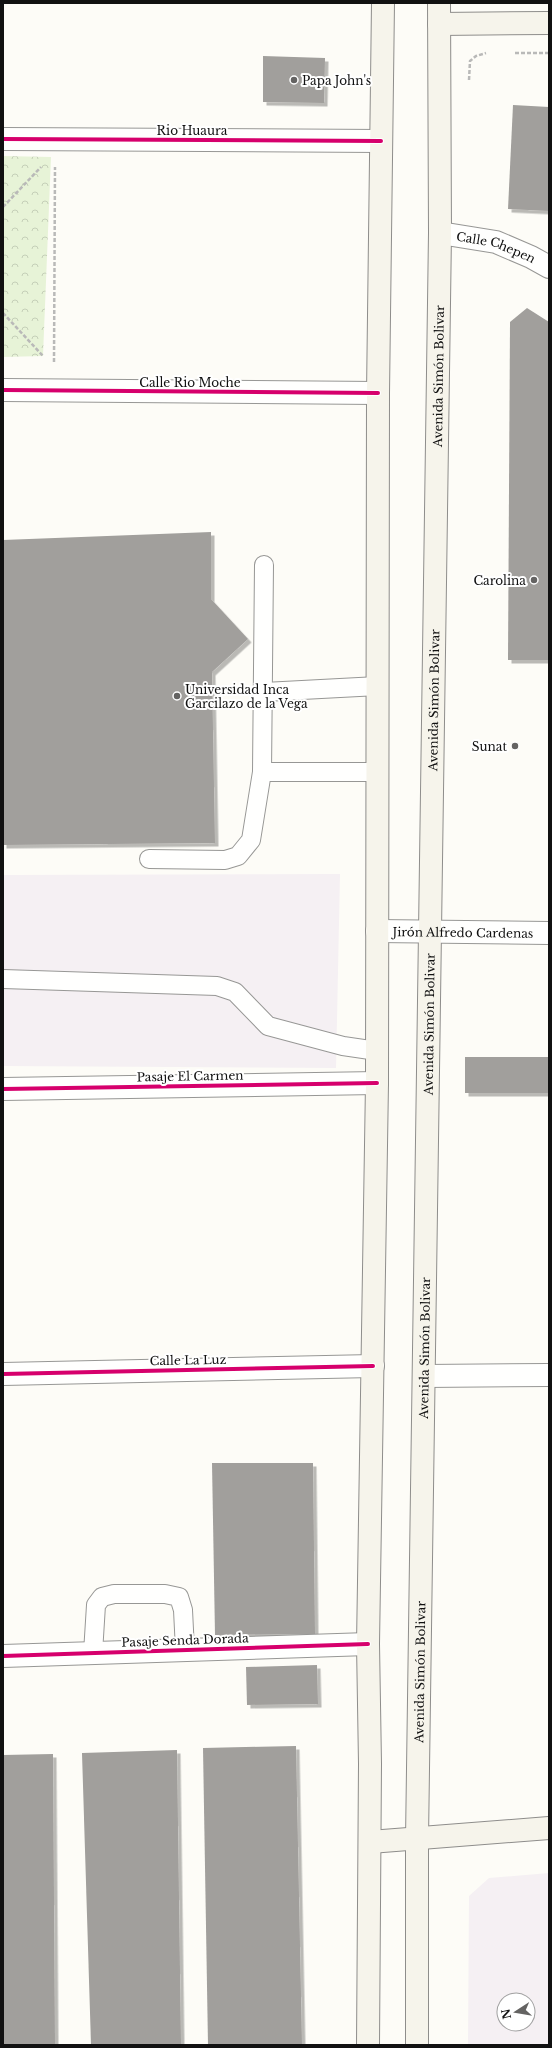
<svg xmlns="http://www.w3.org/2000/svg" width="552" height="2048" viewBox="0 0 552 2048" font-family="'Libre Baskerville',serif">
<style>
.industrial{fill:#f5f0f3;fill-rule:evenodd}
.park{fill:url(#park-crowns)}
.building{fill:#a19f9c;filter:url(#shadow)}
.lines{fill:none;stroke-linecap:round;stroke-linejoin:round}
.lane-casing{stroke:#979795;stroke-width:20}
.street-casing{stroke:#979795;stroke-width:24}
.secondary-casing{stroke:#8e8d8b;stroke-width:24}
.path{stroke:#b9b9b8;stroke-width:2.5;stroke-dasharray:4 2;stroke-linecap:butt}
.lane{stroke:#fffffe;stroke-width:18}
.street{stroke:#fffffe;stroke-width:22}
.secondary{stroke:#f6f4eb;stroke-width:22}
.cycleway-casing{stroke:#fff;stroke-width:6}
.cycleway{stroke:#d6006c;stroke-width:4}
.poi-dot{fill:#646362;stroke:#fff;stroke-width:1.5}
.labels{text-anchor:middle;dominant-baseline:central;stroke-width:4;stroke-linejoin:round;paint-order:stroke}
.poi-label{font-size:12px;fill:#111;stroke:#fff;text-anchor:start}
.street-label{font-size:12px;fill:#111;stroke:#fff}
</style>
<defs>
<pattern id="park-crowns" width="20" height="18" patternUnits="userSpaceOnUse"><rect width="20" height="18" fill="#e7f3d7"/><path d="M2 6a3 3 0 1 1 6 0M12 15a3 3 0 1 1 6 0" fill="none" stroke="#c5cfb8"/></pattern>
<filter id="shadow"><feDropShadow dx="3.5" dy="3.5" stdDeviation="0" flood-color="#0004"/></filter>
</defs>
<rect width="100%" height="100%" fill="#fdfcf7"/>
<g class="industrial">
<path d="M340 874 336 1068 3 1066V875Z"/>
<path d="M549 1873V2045H468L469 1896 489 1878ZM504 2000H528V2024H504Z"/>
</g>
<path class="park" d="M3 156 51 157 43 356 3 357Z"/>
<g class="building">
<path d="M263 56 325 58 324 103 263 102Z"/>
<path d="M513 105 549 107V211L508 209Z"/>
<path d="M527 308 549 322V660H508L510 322Z"/>
<path d="M211 532V599L248 639 212 672 215 843 3 845V540Z"/>
<rect x="465" y="1057" width="84" height="36"/>
<path d="M212 1463H313L315 1634 215 1635Z"/>
<path d="M317 1665 318 1704 247 1705 246 1667Z"/>
<path d="M296 1746 302 2045H208L203 1748Z"/>
<path d="M177 1750 181 2045H91L82 1753Z"/>
<path d="M53 1754 55 2045H3V1755Z"/>
</g>
<g class="lines">
<defs>
<g id="lane">
<path d="M264 692 378 686"/>
<path d="M262 772H378"/>
<path d="M149 859 225 860 238 856 251 840 262 772 264 565"/>
<path d="M3 979 217 986 235 992 268 1026 343 1046 377 1051"/>
<path d="M93 1653 96 1605 102 1597 114 1594H165L179 1597 183 1610 185 1650"/>
</g>
<g id="street">
<path d="M3 139 381 141"/>
<path id="s1" d="M440 233 496 242 531 257 549 267"/>
<path d="M3 390 378 393"/>
<path id="s2" d="M377 931 549 933"/>
<path d="M3 1089 377 1083"/>
<path d="M3 1374 373 1366"/>
<path d="M425 1376 549 1375"/>
<path d="M3 1656 368 1644"/>
</g>
<g id="secondary">
<path d="M439 24 549 23"/>
<path d="M370 1842 549 1828"/>
<path d="M368 2045 370 1764 368 1644 377 1083 378 393 383 3"/>
<path id="s3" d="M417 2045V1839L440 233 439 3"/>
</g>
</defs>
<use href="#lane" class="lane-casing"/>
<use href="#street" class="street-casing"/>
<use href="#secondary" class="secondary-casing"/>
<g class="path">
<path d="M515 53H549"/>
<path d="M469 80 470 61 476 56 486 53"/>
<path d="M3 207 41 167"/>
<path d="M3 313 43 356"/>
<path d="M54 362 55 167"/>
</g>
<use href="#lane" class="lane"/>
<use href="#street" class="street"/>
<use href="#secondary" class="secondary"/>
<defs>
<g id="cycleway">
<path d="M3 139 381 141"/>
<path d="M3 390 378 393"/>
<path d="M3 1089 377 1083"/>
<path d="M3 1374 373 1366"/>
<path d="M3 1656 368 1644"/>
</g>
</defs>
<use href="#cycleway" class="cycleway-casing"/>
<use href="#cycleway" class="cycleway"/>
</g>
<g class="poi-dot">
<circle cx="294" cy="80" r="4"/>
<circle cx="534" cy="580" r="4"/>
<circle cx="177" cy="696" r="4"/>
<circle cx="515" cy="746" r="4"/>
</g>
<g class="labels">
<g class="poi-label">
<text x="302" y="80">Papa John's</text>
<text x="526" y="580" text-anchor="end">Carolina</text>
<text x="185" y="689">Universidad Inca<tspan x="185" dy="14">Garcilazo de la Vega</tspan></text>
<text x="507" y="746" text-anchor="end">Sunat</text>
</g>
<g class="street-label">
<text x="192" y="130">Rio Huaura</text>
<text stroke="none"><textPath href="#s1" startOffset="58">Calle Chepen</textPath></text>
<text stroke="none"><textPath href="#s3" startOffset="1669">Avenida Simón Bolivar</textPath></text>
<text x="190" y="382">Calle Rio Moche</text>
<text stroke="none"><textPath href="#s3" startOffset="1345">Avenida Simón Bolivar</textPath></text>
<text stroke="none"><textPath href="#s2" startOffset="86">Jirón Alfredo Cardenas</textPath></text>
<text stroke="none"><textPath href="#s3" startOffset="1021">Avenida Simón Bolivar</textPath></text>
<text transform="translate(190 1076) rotate(-1)">Pasaje El Carmen</text>
<text stroke="none"><textPath href="#s3" startOffset="697">Avenida Simón Bolivar</textPath></text>
<text transform="translate(188 1360) rotate(-1)">Calle La Luz</text>
<text transform="translate(185 1640) rotate(-2)">Pasaje Senda Dorada</text>
<text stroke="none"><textPath href="#s3" startOffset="373">Avenida Simón Bolivar</textPath></text>
</g>
</g>
<rect width="552" height="2048" fill="none" stroke="#111111" stroke-width="8"/>
<g transform="translate(516 2012) rotate(258)"><circle r="19" fill="#ffffff" stroke="#a0a0a0"/>
<path d="M0-3L7 15L0 10L-7 15Z" fill="#646362"/>
<text y="-6" font-size="11" font-weight="bold" text-anchor="middle" fill="#111111">N</text>
</g>
</svg>
